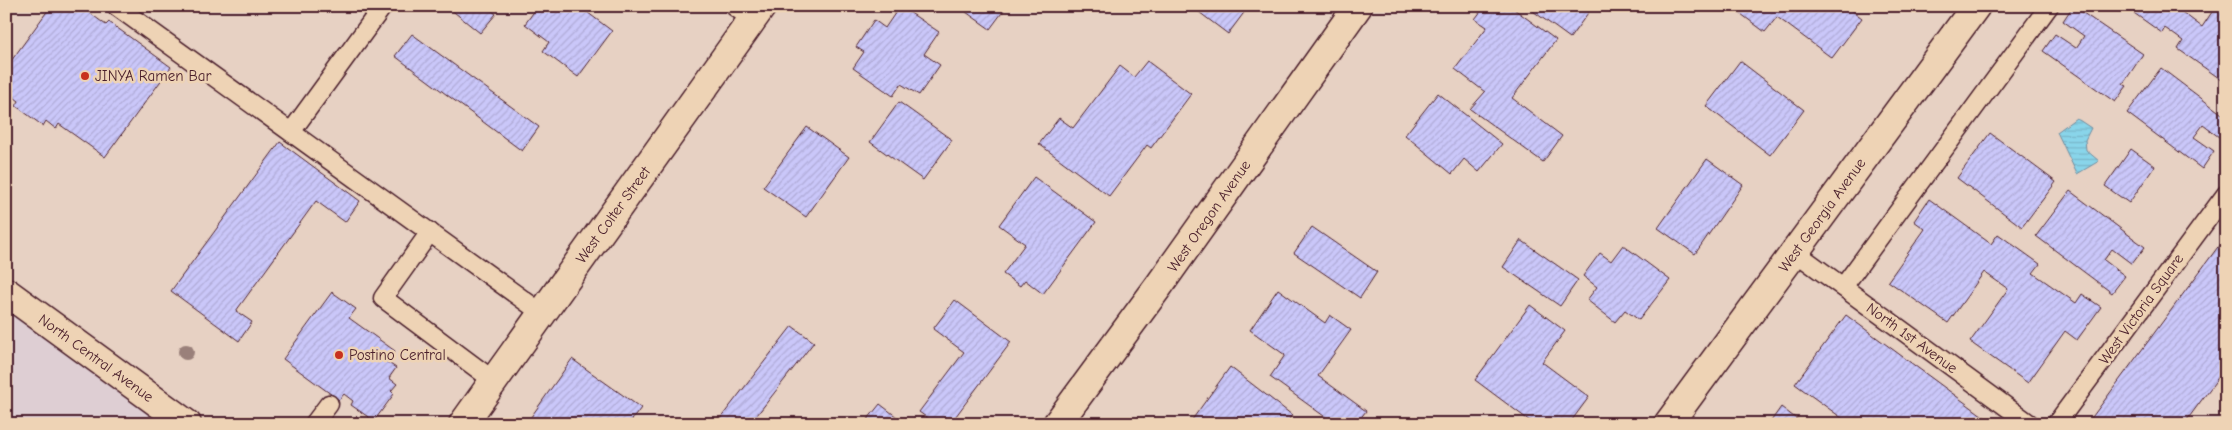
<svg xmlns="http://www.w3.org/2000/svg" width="2232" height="430" viewBox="0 0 2232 430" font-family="'Comic Neue',sans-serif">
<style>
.built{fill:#deced3}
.water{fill:url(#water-rules);stroke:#708c9e}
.building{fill:url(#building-hatch);stroke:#4a1f2b}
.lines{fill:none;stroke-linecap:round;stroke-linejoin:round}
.lane-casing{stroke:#4a1f2b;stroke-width:21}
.street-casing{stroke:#4a1f2b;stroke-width:31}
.secondary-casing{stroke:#4a1f2b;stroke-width:31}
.lane{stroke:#eed3b5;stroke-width:18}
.street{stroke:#eed3b5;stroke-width:28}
.secondary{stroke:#eed3b5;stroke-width:28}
.tree{fill:#9a807a}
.poi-dot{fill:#c8321e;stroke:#eed3b5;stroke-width:2}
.labels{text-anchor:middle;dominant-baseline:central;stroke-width:5;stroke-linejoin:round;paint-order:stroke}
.poi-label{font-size:15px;fill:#4a1f2b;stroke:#eed3b5;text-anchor:start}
.street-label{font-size:15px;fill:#4a1f2b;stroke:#eed3b5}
</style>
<defs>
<pattern id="water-rules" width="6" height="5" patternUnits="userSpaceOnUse" patternTransform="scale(1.25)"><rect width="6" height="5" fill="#89d5ea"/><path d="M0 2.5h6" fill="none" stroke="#78b6c9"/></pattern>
<pattern id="building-hatch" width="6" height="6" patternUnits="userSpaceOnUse" patternTransform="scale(1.25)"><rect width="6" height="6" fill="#cac7f9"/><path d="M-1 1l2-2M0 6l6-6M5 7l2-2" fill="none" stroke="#afaad6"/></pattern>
</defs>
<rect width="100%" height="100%" fill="#e7d1c3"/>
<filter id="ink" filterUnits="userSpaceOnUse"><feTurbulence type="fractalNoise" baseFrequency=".02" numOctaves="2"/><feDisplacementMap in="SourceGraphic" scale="10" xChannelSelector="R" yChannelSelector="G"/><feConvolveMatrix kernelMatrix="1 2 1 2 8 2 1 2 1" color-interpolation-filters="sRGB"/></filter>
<g filter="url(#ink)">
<path class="built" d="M6 293 185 424H6Z"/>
<path class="water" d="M2076 118 2091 128 2085 140 2086 150 2099 161 2077 174 2057 132Z"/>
<g class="building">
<path d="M51 6H87L89 8 87 11 106 25 109 22 171 67 105 157 59 124 56 129 46 121 43 126 16 106 19 101 10 94 13 90 6 85V68Z"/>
<path d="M451 6H486L496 14 480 33 449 8Z"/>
<path d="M538 6H579L612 31 578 77 543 51 549 42 525 24Z"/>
<path d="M900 6 939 32 924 54 940 65 919 95 901 84 893 96 853 68 864 52 856 47 874 20 885 28Z"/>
<path d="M970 6H1007L990 29 966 12Z"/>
<path d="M1191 6H1249L1228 34Z"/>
<path d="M1485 6H1510L1556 40 1512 98 1562 136 1543 162 1470 109 1485 92 1455 69 1487 27 1475 19Z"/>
<path d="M1526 6H1593L1570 38Z"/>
<path d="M1735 6H1846L1862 18 1832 58 1777 17 1765 32 1733 8Z"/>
<path d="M2073 6 2143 54 2123 84 2127 86 2115 102 2043 51 2055 34 2076 48 2084 36 2063 21Z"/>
<path d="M2124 6H2180L2178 9 2202 27 2216 6H2226V83L2178 49 2183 41 2165 28 2162 33Z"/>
<path d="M412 34 539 127 522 151 395 56Z"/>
<path d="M1147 61 1191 94 1151 148 1147 145 1109 196 1039 144 1059 118 1073 128 1120 66 1134 77Z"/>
<path d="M1740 61 1804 110 1770 155 1706 106Z"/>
<path d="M2161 68 2226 117V137L2223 140 2203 125 2194 137 2214 151 2202 169 2127 113Z"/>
<path d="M1438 93 1502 144 1479 172 1464 159 1452 174 1405 135Z"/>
<path d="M899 102 952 140 923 180 870 142Z"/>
<path d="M807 127 849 157 806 217 763 187Z"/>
<path d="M1990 133 2056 182 2022 227 1957 178Z"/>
<path d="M280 142 360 201 345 222 316 201 236 311 252 322 239 341 171 291Z"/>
<path d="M2131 149 2155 166 2129 203 2105 186Z"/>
<path d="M1707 159 1743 185 1695 254 1658 228Z"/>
<path d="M1034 177 1096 222 1043 294 1025 280 1020 286 1003 274 1025 244 999 225Z"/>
<path d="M2070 191 2145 247 2132 264 2112 249 2104 260 2125 276 2112 293 2036 236Z"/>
<path d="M1929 199 1991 244 1998 234 2040 264 2033 273 2076 303 2082 294 2101 307 2077 340 2065 331 2028 383 1970 342 2008 289 1984 272 1948 323 1888 281 1925 229 1914 221Z"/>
<path d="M1312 227 1377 272 1360 298 1294 253Z"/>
<path d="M2226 236V367L2184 424H2087Z"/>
<path d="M1521 240 1578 280 1560 306 1503 267Z"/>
<path d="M1623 245 1670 280 1639 320 1625 310 1615 322 1587 300 1597 287 1583 276 1600 253 1611 261Z"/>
<path d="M1278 289 1325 323 1330 315 1351 330 1318 376 1366 411 1356 424H1335L1270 377 1285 355 1250 330Z"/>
<path d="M332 292 356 309 349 318 395 351 387 362 396 368 389 378 397 384 391 391 394 394 374 421 351 405 353 401 344 394 339 400 283 359Z"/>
<path d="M955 300 1011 342 950 424H936L919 412 964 352 933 329Z"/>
<path d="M1530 305 1565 331 1542 362 1589 397 1569 424H1534L1475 380Z"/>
<path d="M1846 315 1994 424H1850L1795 384Z"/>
<path d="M792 326 814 342 750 424H716Z"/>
<path d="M572 359 641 408 629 424H526Z"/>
<path d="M1230 367 1292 415 1286 424H1189Z"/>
<path d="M880 404 906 424H864Z"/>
<path d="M1781 407 1803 424H1769Z"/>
<path d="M6 414 20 424H6Z"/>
</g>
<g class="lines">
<defs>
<g id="lane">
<path d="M116 6 543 314"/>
<path d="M734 6 753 20"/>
<path d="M291 132 383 6"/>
<path d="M430 232 383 298 494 381"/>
<path d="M1795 252 2030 424"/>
<path d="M1843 287 2049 6"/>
<path d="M314 424 329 404"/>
<path d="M2056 424 2226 194"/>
</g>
<g id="street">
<path d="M1057 424 1158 287 1358 6"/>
<path d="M1668 424 1976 6"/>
</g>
<g id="secondary">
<path d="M6 292 187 424"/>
<path d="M463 424 762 6"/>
</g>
</defs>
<use href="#lane" class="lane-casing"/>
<use href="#street" class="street-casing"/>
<use href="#secondary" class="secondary-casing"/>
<use href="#lane" class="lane"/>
<use href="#street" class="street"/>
<use href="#secondary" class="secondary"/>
</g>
<circle class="tree" cx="186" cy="352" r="8"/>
</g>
<g class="poi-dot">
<circle cx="85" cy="76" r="5"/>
<circle cx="339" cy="355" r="5"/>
</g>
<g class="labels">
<g class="poi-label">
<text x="95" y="76">JINYA Ramen Bar</text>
<text x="349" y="355">Postino Central</text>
</g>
<g class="street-label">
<text transform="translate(613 215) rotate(-54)">West Colter Street</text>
<text transform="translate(1822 215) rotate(-54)">West Georgia Avenue</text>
<text transform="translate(1209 216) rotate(-55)">West Oregon Avenue</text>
<text transform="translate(2141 309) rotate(-54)">West Victoria Square</text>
<text transform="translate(1912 338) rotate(36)">North 1st Avenue</text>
<text transform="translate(96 358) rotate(36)">North Central Avenue</text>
</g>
</g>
<rect width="2232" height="430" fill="none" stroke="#eed3b5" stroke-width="25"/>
<rect x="12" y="12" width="2207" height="405" fill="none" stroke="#4a1f2b" stroke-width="2" filter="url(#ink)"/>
</svg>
